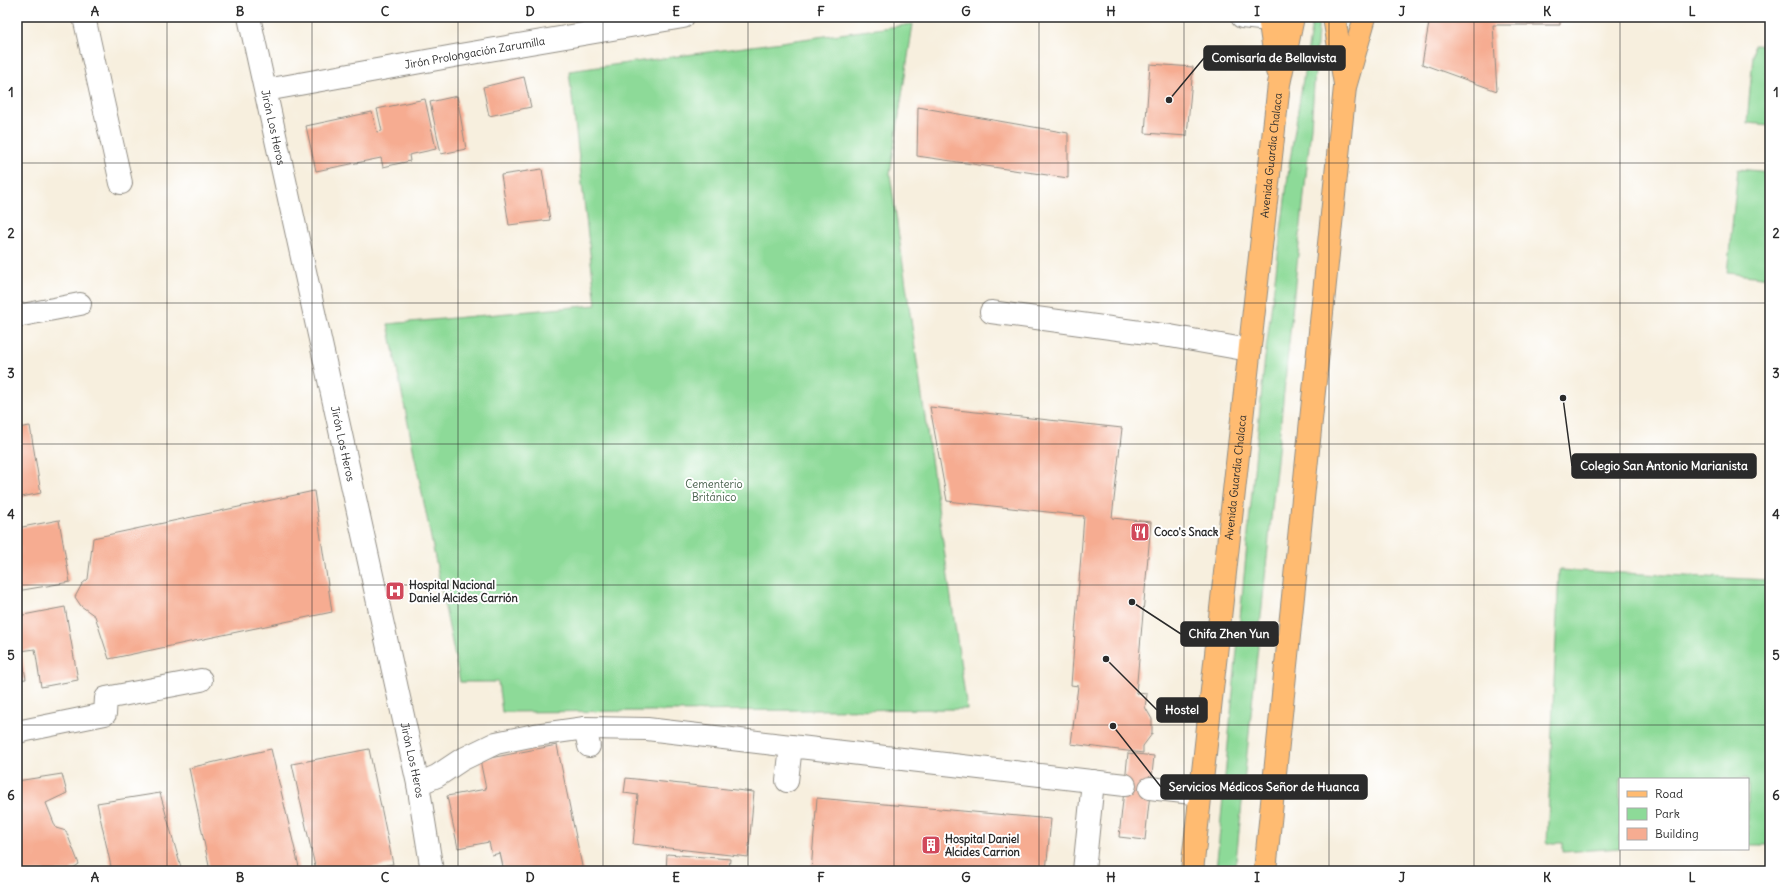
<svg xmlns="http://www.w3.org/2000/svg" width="1787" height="888" viewBox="0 0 1787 888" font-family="Delius,sans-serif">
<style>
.green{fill:#8dda98;stroke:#5c8262}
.building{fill:#f6ac91}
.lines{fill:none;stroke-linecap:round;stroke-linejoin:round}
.minor-casing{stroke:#918d84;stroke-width:24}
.major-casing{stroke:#918d84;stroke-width:24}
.minor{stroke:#fff;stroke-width:22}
.major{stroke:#ffbb71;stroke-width:22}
.grid{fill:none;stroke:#2b2b2b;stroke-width:1;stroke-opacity:0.55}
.labels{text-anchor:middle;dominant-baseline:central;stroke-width:4;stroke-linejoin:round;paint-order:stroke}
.street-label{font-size:11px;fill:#2b2b2b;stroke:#fff}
.park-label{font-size:11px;fill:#48604c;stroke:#fff}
.poi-label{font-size:11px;font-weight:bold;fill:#2b2b2b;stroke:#fff;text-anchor:start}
.leader{fill:none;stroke:#2b2b2b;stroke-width:1.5}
.callout-dot{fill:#2b2b2b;stroke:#fff;stroke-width:1.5}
.callout{fill:#2b2b2b;stroke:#2b2b2b;stroke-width:1.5}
.callout-label{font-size:12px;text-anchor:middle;font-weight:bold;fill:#fff}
.neatline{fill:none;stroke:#2b2b2b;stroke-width:1.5}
.grid-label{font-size:13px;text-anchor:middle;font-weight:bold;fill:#2b2b2b}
</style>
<rect width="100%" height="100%" fill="#fff"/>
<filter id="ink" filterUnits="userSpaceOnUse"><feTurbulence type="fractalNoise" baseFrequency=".025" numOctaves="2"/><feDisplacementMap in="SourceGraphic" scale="8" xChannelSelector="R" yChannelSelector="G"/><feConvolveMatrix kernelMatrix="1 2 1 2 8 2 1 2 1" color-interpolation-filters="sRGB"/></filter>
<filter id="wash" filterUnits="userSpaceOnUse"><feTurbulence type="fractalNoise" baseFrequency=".012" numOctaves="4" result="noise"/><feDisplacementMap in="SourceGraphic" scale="16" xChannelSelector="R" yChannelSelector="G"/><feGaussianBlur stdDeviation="0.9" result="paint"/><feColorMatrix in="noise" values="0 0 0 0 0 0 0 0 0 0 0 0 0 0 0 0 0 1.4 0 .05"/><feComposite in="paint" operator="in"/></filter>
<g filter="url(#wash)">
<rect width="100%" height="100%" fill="#f7efde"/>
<g class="green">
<path d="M1313 17H1319L1311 127 1235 871H1216L1264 366 1290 160Z"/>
<path d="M913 24 890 174 967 709 502 712 498 682H460L388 324 596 305 569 71Z"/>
<path d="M1754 45 1770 46V125L1747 123Z"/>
<path d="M1738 169 1770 172V278L1727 273Z"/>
<path d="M1559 570 1770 580V845H1748V779H1620V848L1563 852V843H1547Z"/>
</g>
<g id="blocks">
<g class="building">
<path d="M1430 17H1560V25H1493L1497 91 1422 64Z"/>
<path d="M1150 64 1193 67 1187 136 1145 133Z"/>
<path d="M524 77 531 107 489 116 483 87Z"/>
<path d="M457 96 466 149 441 154 430 102Z"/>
<path d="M425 99 436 149 409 155 410 161 383 167 381 158 316 171 306 126 372 112 377 132 382 131 377 109Z"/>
<path d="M918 107 1068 133V178L917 156Z"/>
<path d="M542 169 550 220 509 225 501 175Z"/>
<path d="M930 407 1122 428 1112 518 1151 522 1136 693 1147 694 1145 707 1152 719V734L1143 746V753L1071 744 1078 686 1071 685 1084 516 947 501Z"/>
<path d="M30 426 41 493 17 498V428Z"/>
<path d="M314 491 332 612 109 659 95 616 81 606 75 597 82 584 88 579 93 538Z"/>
<path d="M59 520 70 582 17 591V528Z"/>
<path d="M65 607 78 680 41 687 35 649 21 651 26 679 17 680V613L18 616Z"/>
<path d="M557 745 583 871H504L500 853 492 855 489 842 458 848 447 796 486 789 480 760Z"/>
<path d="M271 749 300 871H210L189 768Z"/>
<path d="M369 749 393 864 353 871H316L292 764Z"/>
<path d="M1128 753 1154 756 1145 840 1119 837Z"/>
<path d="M62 774 67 793 46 803 56 828 66 831 79 864 69 871H17V781Z"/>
<path d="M626 778 754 792 748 857 633 844 638 795 624 793Z"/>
<path d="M160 793 182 871H112L97 803Z"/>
<path d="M817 798 1051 819 1046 871H811Z"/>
<path d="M667 854 730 859 729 871H666Z"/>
</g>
</g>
</g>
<g filter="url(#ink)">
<use href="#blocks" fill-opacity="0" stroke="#918d84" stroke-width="1"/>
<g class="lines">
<defs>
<g id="minor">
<path d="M84 17 121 183"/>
<path id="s1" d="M249 17 418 784 432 871"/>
<path d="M1242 17 1269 20"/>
<path id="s2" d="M266 90 454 56 683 17"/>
<path d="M991 312 1170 336 1249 350"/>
<path d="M17 316 80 304"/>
<path d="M585 728 589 746"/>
<path d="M17 732 105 714 106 698 201 680"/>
<path d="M787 781 791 746 1125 785"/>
<path d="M418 784 437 776 461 760 496 743 535 735 585 728 647 729 791 746"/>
<path d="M1150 788 1200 794"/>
<path d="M1084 871 1093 781"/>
</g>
<g id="major">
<path d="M1269 17 1277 71"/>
<path d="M1334 17 1345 84"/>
<path id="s3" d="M1192 871 1279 84 1293 17"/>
<path d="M1265 871 1345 87 1365 17"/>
</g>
</defs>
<use href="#minor" class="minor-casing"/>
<use href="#major" class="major-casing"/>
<use href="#minor" class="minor"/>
<use href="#major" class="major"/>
</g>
</g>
<path class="grid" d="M167 17V871M312 17V871M458 17V871M603 17V871M748 17V871M894 17V871M1039 17V871M1184 17V871M1329 17V871M1474 17V871M1620 17V871M17 163H1770M17 303H1770M17 444H1770M17 585H1770M17 725H1770"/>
<defs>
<symbol id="restaurant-square" viewBox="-11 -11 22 22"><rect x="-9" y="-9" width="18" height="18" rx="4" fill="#d1495b" stroke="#fff"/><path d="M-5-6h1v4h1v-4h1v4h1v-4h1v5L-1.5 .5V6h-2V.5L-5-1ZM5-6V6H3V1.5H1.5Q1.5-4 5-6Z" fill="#fff"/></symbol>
<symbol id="hospital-square" viewBox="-11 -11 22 22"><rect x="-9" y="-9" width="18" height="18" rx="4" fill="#d1495b" stroke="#fff"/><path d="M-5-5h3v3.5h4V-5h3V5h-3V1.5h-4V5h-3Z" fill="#fff"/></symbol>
<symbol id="building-square" viewBox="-11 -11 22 22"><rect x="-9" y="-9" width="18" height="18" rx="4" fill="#d1495b" stroke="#fff"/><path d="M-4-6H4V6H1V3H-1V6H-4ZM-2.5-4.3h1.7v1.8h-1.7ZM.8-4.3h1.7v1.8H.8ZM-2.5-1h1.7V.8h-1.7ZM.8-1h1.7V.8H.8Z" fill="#fff"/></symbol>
</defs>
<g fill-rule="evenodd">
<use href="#restaurant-square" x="1129" y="521" width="22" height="22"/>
<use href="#hospital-square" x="384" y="580" width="22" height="22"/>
<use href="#building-square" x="920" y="834" width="22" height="22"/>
</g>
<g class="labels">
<g class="street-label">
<text stroke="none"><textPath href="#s2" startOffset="212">Jirón Prolongación Zarumilla</textPath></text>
<text stroke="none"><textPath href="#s1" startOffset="113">Jirón Los Heros</textPath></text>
<text stroke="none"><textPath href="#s3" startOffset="720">Avenida Guardia Chalaca</textPath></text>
<text stroke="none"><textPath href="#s1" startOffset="437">Jirón Los Heros</textPath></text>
<text stroke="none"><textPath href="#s3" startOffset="396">Avenida Guardia Chalaca</textPath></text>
<text stroke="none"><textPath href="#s1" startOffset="761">Jirón Los Heros</textPath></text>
</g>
<g class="park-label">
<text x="714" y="484">Cementerio<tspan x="714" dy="13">Británico</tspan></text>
</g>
<g class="poi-label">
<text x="1154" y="532">Coco's Snack</text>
<text x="409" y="585">Hospital Nacional<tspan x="409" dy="13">Daniel Alcides Carrión</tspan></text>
<text x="945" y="839">Hospital Daniel<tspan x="945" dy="13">Alcides Carrion</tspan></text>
</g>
</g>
<path class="leader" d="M1169 100L1204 58M1563 398L1572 466M1132 602L1181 634M1106 659L1157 710M1113 726L1161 787"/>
<g class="callout-dot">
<circle cx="1169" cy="100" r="4"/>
<circle cx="1563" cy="398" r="4"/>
<circle cx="1132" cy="602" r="4"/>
<circle cx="1106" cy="659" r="4"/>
<circle cx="1113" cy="726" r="4"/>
</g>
<g class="callout">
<rect x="1204" y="46" width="141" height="24" rx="4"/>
<rect x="1572" y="454" width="184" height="24" rx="4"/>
<rect x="1181" y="622" width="97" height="24" rx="4"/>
<rect x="1157" y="698" width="50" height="24" rx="4"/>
<rect x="1161" y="775" width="206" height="24" rx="4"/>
</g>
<g class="callout-label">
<text x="1274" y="62">Comisaría de Bellavista</text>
<text x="1664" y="470">Colegio San Antonio Marianista</text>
<text x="1229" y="638">Chifa Zhen Yun</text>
<text x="1182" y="714">Hostel</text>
<text x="1264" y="791">Servicios Médicos Señor de Huanca</text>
</g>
<rect width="1787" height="888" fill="none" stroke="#fff" stroke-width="44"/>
<rect x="1619" y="778" width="130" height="72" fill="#ffffff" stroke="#aaaaaa"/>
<rect x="1627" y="791" width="20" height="6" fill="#ffbb71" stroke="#aaaaaa"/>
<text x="1655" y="798" font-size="12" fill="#2b2b2b">Road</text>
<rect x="1627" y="808" width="20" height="12" fill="#8dda98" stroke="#aaaaaa"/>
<text x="1655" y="818" font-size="12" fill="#2b2b2b">Park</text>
<rect x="1627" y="828" width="20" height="12" fill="#f6ac91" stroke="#aaaaaa"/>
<text x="1655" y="838" font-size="12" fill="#2b2b2b">Building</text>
<rect x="22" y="22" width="1743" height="844" class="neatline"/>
<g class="grid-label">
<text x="95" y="16">A</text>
<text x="240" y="16">B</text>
<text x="385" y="16">C</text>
<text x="530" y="16">D</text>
<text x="676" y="16">E</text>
<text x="821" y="16">F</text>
<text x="966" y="16">G</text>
<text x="1111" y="16">H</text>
<text x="1257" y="16">I</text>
<text x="1402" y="16">J</text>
<text x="1547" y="16">K</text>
<text x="1692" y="16">L</text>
<text x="11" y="97">1</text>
<text x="1776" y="97">1</text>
<text x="11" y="238">2</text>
<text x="1776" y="238">2</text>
<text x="11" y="378">3</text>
<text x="1776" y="378">3</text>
<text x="11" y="519">4</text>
<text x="1776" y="519">4</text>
<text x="11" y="660">5</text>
<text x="1776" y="660">5</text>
<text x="11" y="800">6</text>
<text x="1776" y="800">6</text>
<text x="95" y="882">A</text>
<text x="240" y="882">B</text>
<text x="385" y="882">C</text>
<text x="530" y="882">D</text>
<text x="676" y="882">E</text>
<text x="821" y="882">F</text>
<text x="966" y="882">G</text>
<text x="1111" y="882">H</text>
<text x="1257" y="882">I</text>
<text x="1402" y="882">J</text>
<text x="1547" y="882">K</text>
<text x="1692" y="882">L</text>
</g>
</svg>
